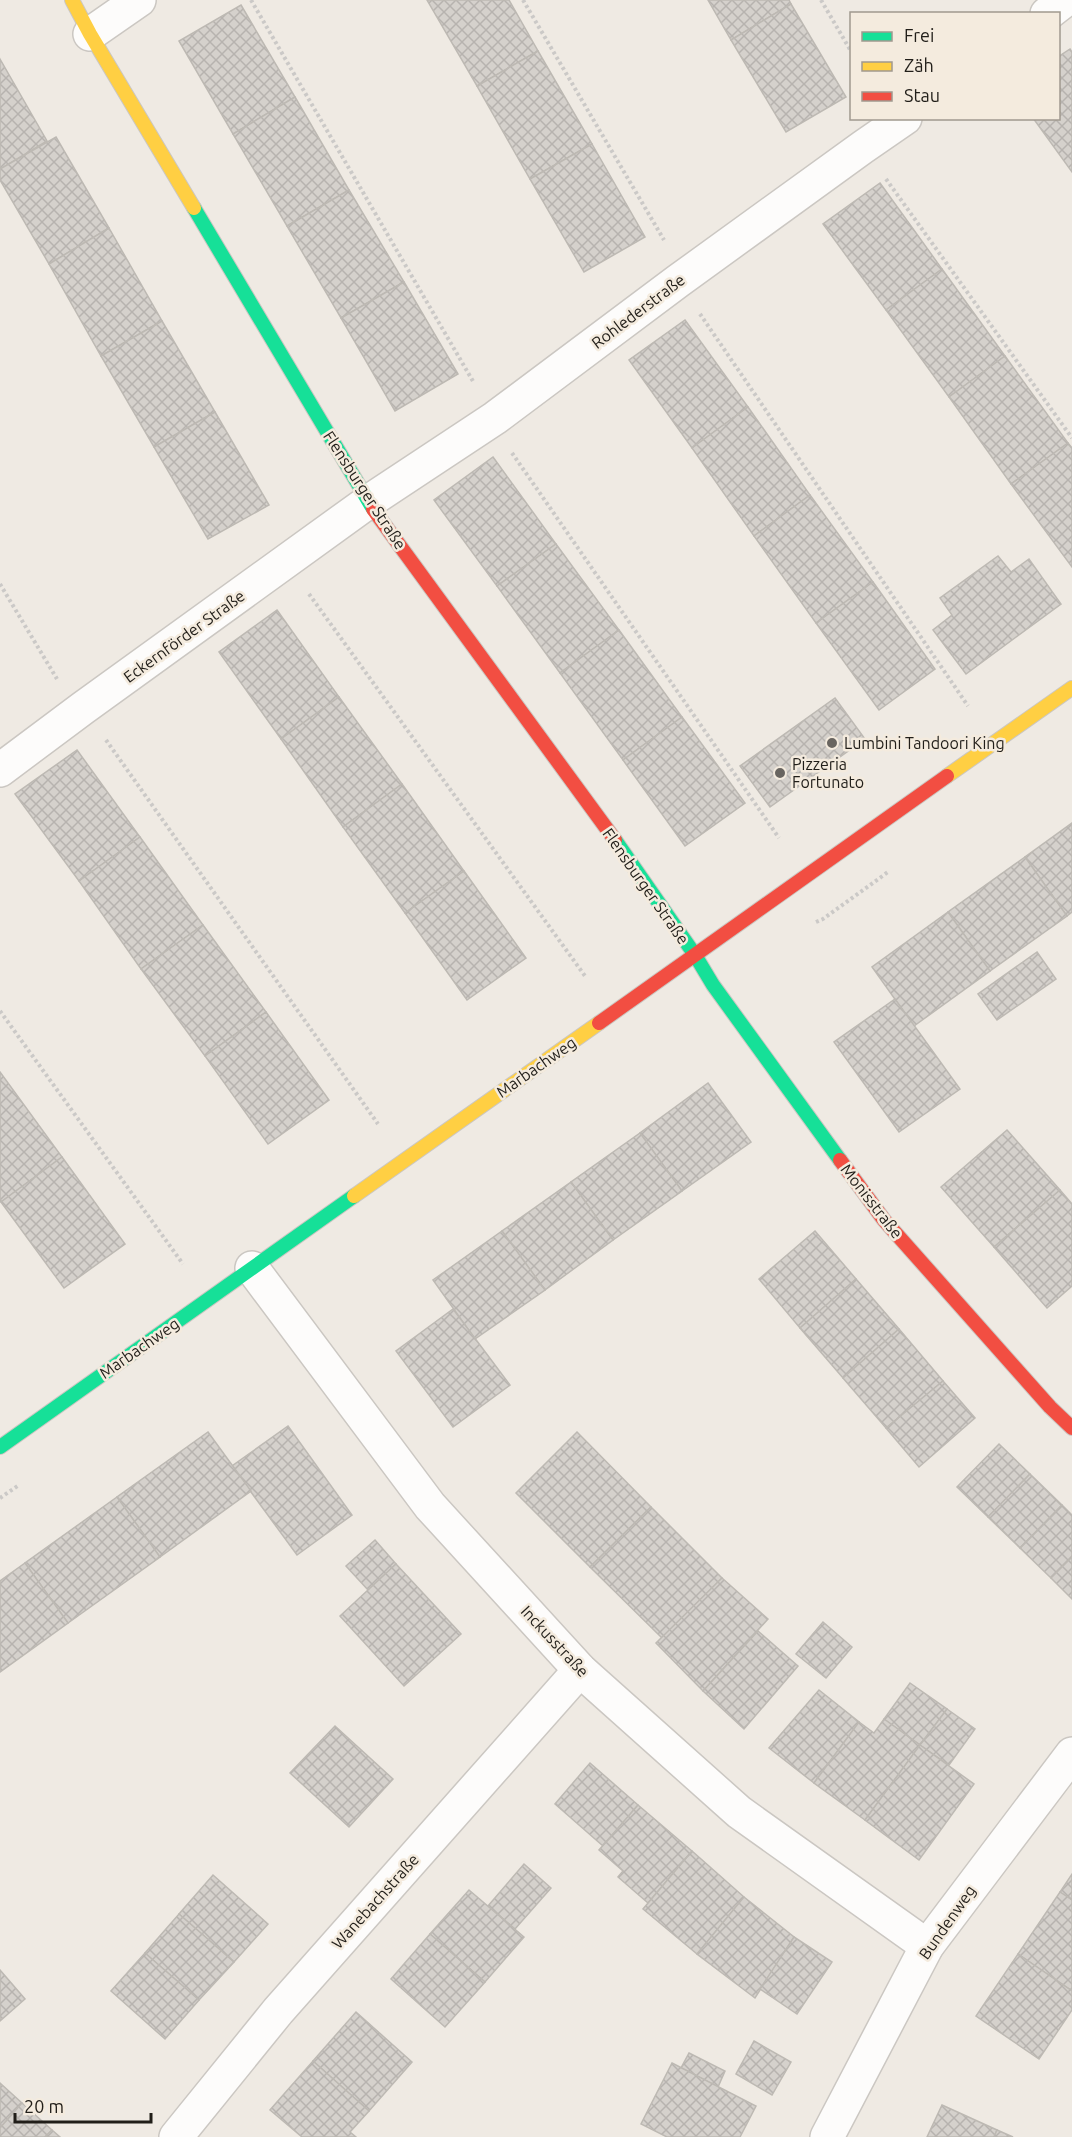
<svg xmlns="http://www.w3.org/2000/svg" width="1072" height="2137" viewBox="0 0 1072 2137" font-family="Ubuntu,sans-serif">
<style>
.building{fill:url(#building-cross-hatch);stroke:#bdb9b3;stroke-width:1.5}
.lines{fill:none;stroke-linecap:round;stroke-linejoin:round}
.street-casing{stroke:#cbc7c2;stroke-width:36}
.fast-casing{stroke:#cbc7c2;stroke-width:16}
.slow-casing{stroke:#cbc7c2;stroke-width:16}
.jam-casing{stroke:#cbc7c2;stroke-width:16}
.path{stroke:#cbc9c7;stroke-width:4;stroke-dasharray:3 3;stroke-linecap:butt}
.street{stroke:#fdfcfb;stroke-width:33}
.fast{stroke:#16e098;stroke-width:14}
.slow{stroke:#ffcf43;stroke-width:14}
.jam{stroke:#f24e42;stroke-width:14}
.poi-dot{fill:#696560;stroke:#f4ebde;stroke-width:2}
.labels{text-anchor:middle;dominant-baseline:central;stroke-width:5;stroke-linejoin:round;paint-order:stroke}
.street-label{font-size:16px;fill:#211e19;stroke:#f4ebde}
.poi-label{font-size:16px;fill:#211e19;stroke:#f4ebde;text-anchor:start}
</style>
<defs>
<pattern id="building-cross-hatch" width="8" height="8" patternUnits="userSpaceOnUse" patternTransform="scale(1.5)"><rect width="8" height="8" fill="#d5d1cc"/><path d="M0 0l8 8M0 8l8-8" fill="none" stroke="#b7b3af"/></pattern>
</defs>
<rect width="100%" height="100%" fill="#efeae3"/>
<g class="building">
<path d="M427 0H509L538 51 477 86Z"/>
<path d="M708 0H789L791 4 731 40Z"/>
<path d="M791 4 846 97 786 132 731 40Z"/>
<path d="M241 5 295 97 233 134 179 41Z"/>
<path d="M1070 49 1072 52V172L1033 118H1058V57Z"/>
<path d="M538 51 592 144 530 179 477 86Z"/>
<path d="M0 59 47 141 0 169Z"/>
<path d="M295 97 349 190 287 226 233 134Z"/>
<path d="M56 137 109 228 49 264 0 180V169Z"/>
<path d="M592 144 645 237 584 272 530 179Z"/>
<path d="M880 183 942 269 886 310 823 224Z"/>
<path d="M349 190 404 282 341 318 287 226Z"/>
<path d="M109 228 162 321 101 356 49 264Z"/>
<path d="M942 269 1005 356 949 397 886 310Z"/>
<path d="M404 282 458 374 395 411 341 318Z"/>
<path d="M685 320 748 407 692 448 629 360Z"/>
<path d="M162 321 215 412 154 447 101 356Z"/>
<path d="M1005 356 1068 443 1011 484 949 397Z"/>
<path d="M748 407 810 495 754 536 692 448Z"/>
<path d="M215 412 269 505 208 539 154 447Z"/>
<path d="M1068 443 1072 448V567L1011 484Z"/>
<path d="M493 457 556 544 497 586 434 500Z"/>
<path d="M810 495 873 582 816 623 754 536Z"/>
<path d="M556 544 619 630 560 673 497 586Z"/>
<path d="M998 556 1011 572 1029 559 1061 604 966 674 933 630 952 615 940 598Z"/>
<path d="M873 582 935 669 879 710 816 623Z"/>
<path d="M277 610 339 697 281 739 219 652Z"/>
<path d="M619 630 682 717 623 760 560 673Z"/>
<path d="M339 697 402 784 343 827 281 739Z"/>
<path d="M835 698 865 739 770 807 740 766Z"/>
<path d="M682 717 745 803 685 846 623 760Z"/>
<path d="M77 750 140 837 79 881 15 794Z"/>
<path d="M402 784 464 871 405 913 343 827Z"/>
<path d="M1072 823V912L1067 916 1025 857Z"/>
<path d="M140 837 203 925 141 969 79 881Z"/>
<path d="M1025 857 1067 916 990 971 948 912Z"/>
<path d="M464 871 526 958 467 1000 405 913Z"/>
<path d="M948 912 990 971 914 1026 872 967Z"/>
<path d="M203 925 266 1012 205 1056 141 969Z"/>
<path d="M1037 952 1056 979 997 1020 978 994Z"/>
<path d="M895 999 960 1089 899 1132 834 1042Z"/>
<path d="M266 1012 329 1100 268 1144 205 1056Z"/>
<path d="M0 1072 62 1157 1 1202 0 1201Z"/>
<path d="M708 1083 751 1142 682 1191 640 1133Z"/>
<path d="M1007 1130 1060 1190 994 1247 941 1187Z"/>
<path d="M640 1133 682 1191 613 1240 571 1182Z"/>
<path d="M62 1157 125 1244 64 1288 1 1202Z"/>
<path d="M571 1182 613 1240 545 1290 502 1231Z"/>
<path d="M1060 1190 1072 1204V1286L1047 1308 994 1247Z"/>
<path d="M502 1231 545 1290 475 1339 433 1280Z"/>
<path d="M815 1231 856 1279 800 1328 759 1279Z"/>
<path d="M856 1279 899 1329 843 1378 800 1328Z"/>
<path d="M453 1309 510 1385 453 1427 396 1351Z"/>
<path d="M899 1329 943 1381 886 1428 843 1378Z"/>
<path d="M943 1381 975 1418 919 1467 886 1428Z"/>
<path d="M288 1426 352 1515 297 1555 232 1466Z"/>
<path d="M208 1432 251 1491 160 1557 117 1497Z"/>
<path d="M577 1432 651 1507 590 1567 516 1493Z"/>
<path d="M999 1444 1030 1474 988 1517 957 1487Z"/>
<path d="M1030 1474 1062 1505 1020 1548 988 1517Z"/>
<path d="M117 1497 160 1557 68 1623 25 1563Z"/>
<path d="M1062 1505 1072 1515V1557L1051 1578 1020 1548Z"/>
<path d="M651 1507 722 1578 662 1638 590 1567Z"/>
<path d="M375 1540 396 1564 368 1590 346 1566Z"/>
<path d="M1072 1557V1599L1051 1578Z"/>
<path d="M25 1563 68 1623 0 1672V1581Z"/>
<path d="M396 1564 461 1634 404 1686 340 1616Z"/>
<path d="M722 1578 768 1619 703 1691 656 1643Z"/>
<path d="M823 1622 852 1647 826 1678 796 1654Z"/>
<path d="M758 1631 798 1666 744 1729 703 1691Z"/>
<path d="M910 1683 947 1709 920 1745 884 1719Z"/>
<path d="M819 1690 859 1722 814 1783 769 1748Z"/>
<path d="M947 1709 975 1729 949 1765 920 1745Z"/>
<path d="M884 1719 920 1745 865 1820 814 1783 859 1722 874 1733Z"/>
<path d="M335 1726 393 1779 349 1827 290 1773Z"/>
<path d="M920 1745 974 1784 919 1860 865 1820Z"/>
<path d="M590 1763 638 1805 603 1846 555 1804Z"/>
<path d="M638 1805 692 1851 648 1903 618 1877 623 1871 599 1850Z"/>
<path d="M692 1851 744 1897 697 1954 643 1909Z"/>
<path d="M524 1864 551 1888 515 1929 488 1906Z"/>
<path d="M1072 1874V1900L1060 1892Z"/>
<path d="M213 1875 268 1924 234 1962 179 1914Z"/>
<path d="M469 1890 524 1937 485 1982 430 1934Z"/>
<path d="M1060 1892 1072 1900V1991L1018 1954Z"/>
<path d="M744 1897 794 1937 755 1998 697 1954Z"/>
<path d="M179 1914 234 1962 199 2000 145 1953Z"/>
<path d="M430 1934 485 1982 445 2027 391 1979Z"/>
<path d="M794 1937 832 1962 797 2014 760 1989Z"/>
<path d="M145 1953 199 2000 165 2039 111 1991Z"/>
<path d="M1018 1954 1072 1991V2010L1039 2059 976 2016Z"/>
<path d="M0 1970 25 1999 0 2021Z"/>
<path d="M356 2012 412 2062 369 2111 313 2061Z"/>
<path d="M754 2041 791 2062 772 2095 736 2074Z"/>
<path d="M689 2053 725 2071 718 2087 681 2068Z"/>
<path d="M313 2061 369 2111 350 2132 356 2137H302L270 2110Z"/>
<path d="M672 2063 756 2106 740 2137H667L641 2124Z"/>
<path d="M0 2083 22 2103 0 2128Z"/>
<path d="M22 2103 52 2130 45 2137H0V2128Z"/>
<path d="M942 2105 997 2130 994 2137H927Z"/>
<path d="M52 2130 60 2137H45Z"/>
<path d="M997 2130 1013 2137H994Z"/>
</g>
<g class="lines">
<defs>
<g id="street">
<path d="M1047 14 1065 0"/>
<path d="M90 34 139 0"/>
<path d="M0 770 83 708 368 502 495 418 678 281 863 147 905 118"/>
<path d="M252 1268 430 1506 580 1670 739 1812 927 1946"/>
<path d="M176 2137 278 2011 580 1670"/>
<path d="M827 2137 927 1946 1072 1754"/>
</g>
<g id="fast">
<path d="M194 208 373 509"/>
<path d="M615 840 695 955 713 985 840 1160"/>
<path d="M0 1447 354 1196"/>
</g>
<g id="slow">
<path d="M72 0 90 34 194 208"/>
<path d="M947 776 1072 688"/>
<path d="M354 1196 599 1023"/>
</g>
<g id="jam">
<path d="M373 509 615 840"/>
<path d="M599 1023 947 776"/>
<path d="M840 1160 884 1220 1050 1407 1072 1428"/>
</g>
</defs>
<use href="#street" class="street-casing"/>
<use href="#fast" class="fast-casing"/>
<use href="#slow" class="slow-casing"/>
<use href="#jam" class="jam-casing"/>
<g class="path">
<path d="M251 0 474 383"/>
<path d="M523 0 664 240"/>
<path d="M821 0 852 53"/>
<path d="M886 179 1072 438"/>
<path d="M700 314 968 706"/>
<path d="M512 453 779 838"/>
<path d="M0 584 57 679"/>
<path d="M309 594 585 976"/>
<path d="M106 740 378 1124"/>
<path d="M816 922 823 919 888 872"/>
<path d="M0 1011 183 1264"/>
<path d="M0 1498 19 1485"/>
</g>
<use href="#street" class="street"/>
<use href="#fast" class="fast"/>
<use href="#slow" class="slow"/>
<use href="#jam" class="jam"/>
</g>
<g class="poi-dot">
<circle cx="832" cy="743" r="6"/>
<circle cx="780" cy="773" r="6"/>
</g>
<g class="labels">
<g class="street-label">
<text transform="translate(638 311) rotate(-37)">Rohlederstraße</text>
<text transform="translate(365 490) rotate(57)">Flensburger Straße</text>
<text transform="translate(184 636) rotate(-36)">Eckernförder Straße</text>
<text transform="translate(646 886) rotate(55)">Flensburger Straße</text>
<text transform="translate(536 1067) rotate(-35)">Marbachweg</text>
<text transform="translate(872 1201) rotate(52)">Monisstraße</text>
<text transform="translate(139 1348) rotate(-35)">Marbachweg</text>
<text transform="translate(555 1641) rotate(47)">Inckusstraße</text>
<text transform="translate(375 1901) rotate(-48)">Wanebachstraße</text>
<text transform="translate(947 1922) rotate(-55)">Bundenweg</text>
</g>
<g class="poi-label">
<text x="844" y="743">Lumbini Tandoori King</text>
<text x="792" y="764">Pizzeria<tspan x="792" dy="18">Fortunato</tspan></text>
</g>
</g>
<rect x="850" y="12" width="210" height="108" fill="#f4ebde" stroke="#a0998f" stroke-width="1.5"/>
<rect x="862" y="32" width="30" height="9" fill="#16e098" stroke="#a0998f" stroke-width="1.5"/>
<text x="904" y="42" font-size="18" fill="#211e19">Frei</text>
<rect x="862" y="62" width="30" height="9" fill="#ffcf43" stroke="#a0998f" stroke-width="1.5"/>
<text x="904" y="72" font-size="18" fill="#211e19">Zäh</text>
<rect x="862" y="92" width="30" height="9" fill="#f24e42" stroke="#a0998f" stroke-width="1.5"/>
<text x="904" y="102" font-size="18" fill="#211e19">Stau</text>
<path d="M15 2113v9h136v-9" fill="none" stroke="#211e19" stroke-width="3"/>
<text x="24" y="2113" font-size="18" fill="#211e19" stroke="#f4ebde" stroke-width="4.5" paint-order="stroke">20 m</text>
</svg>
